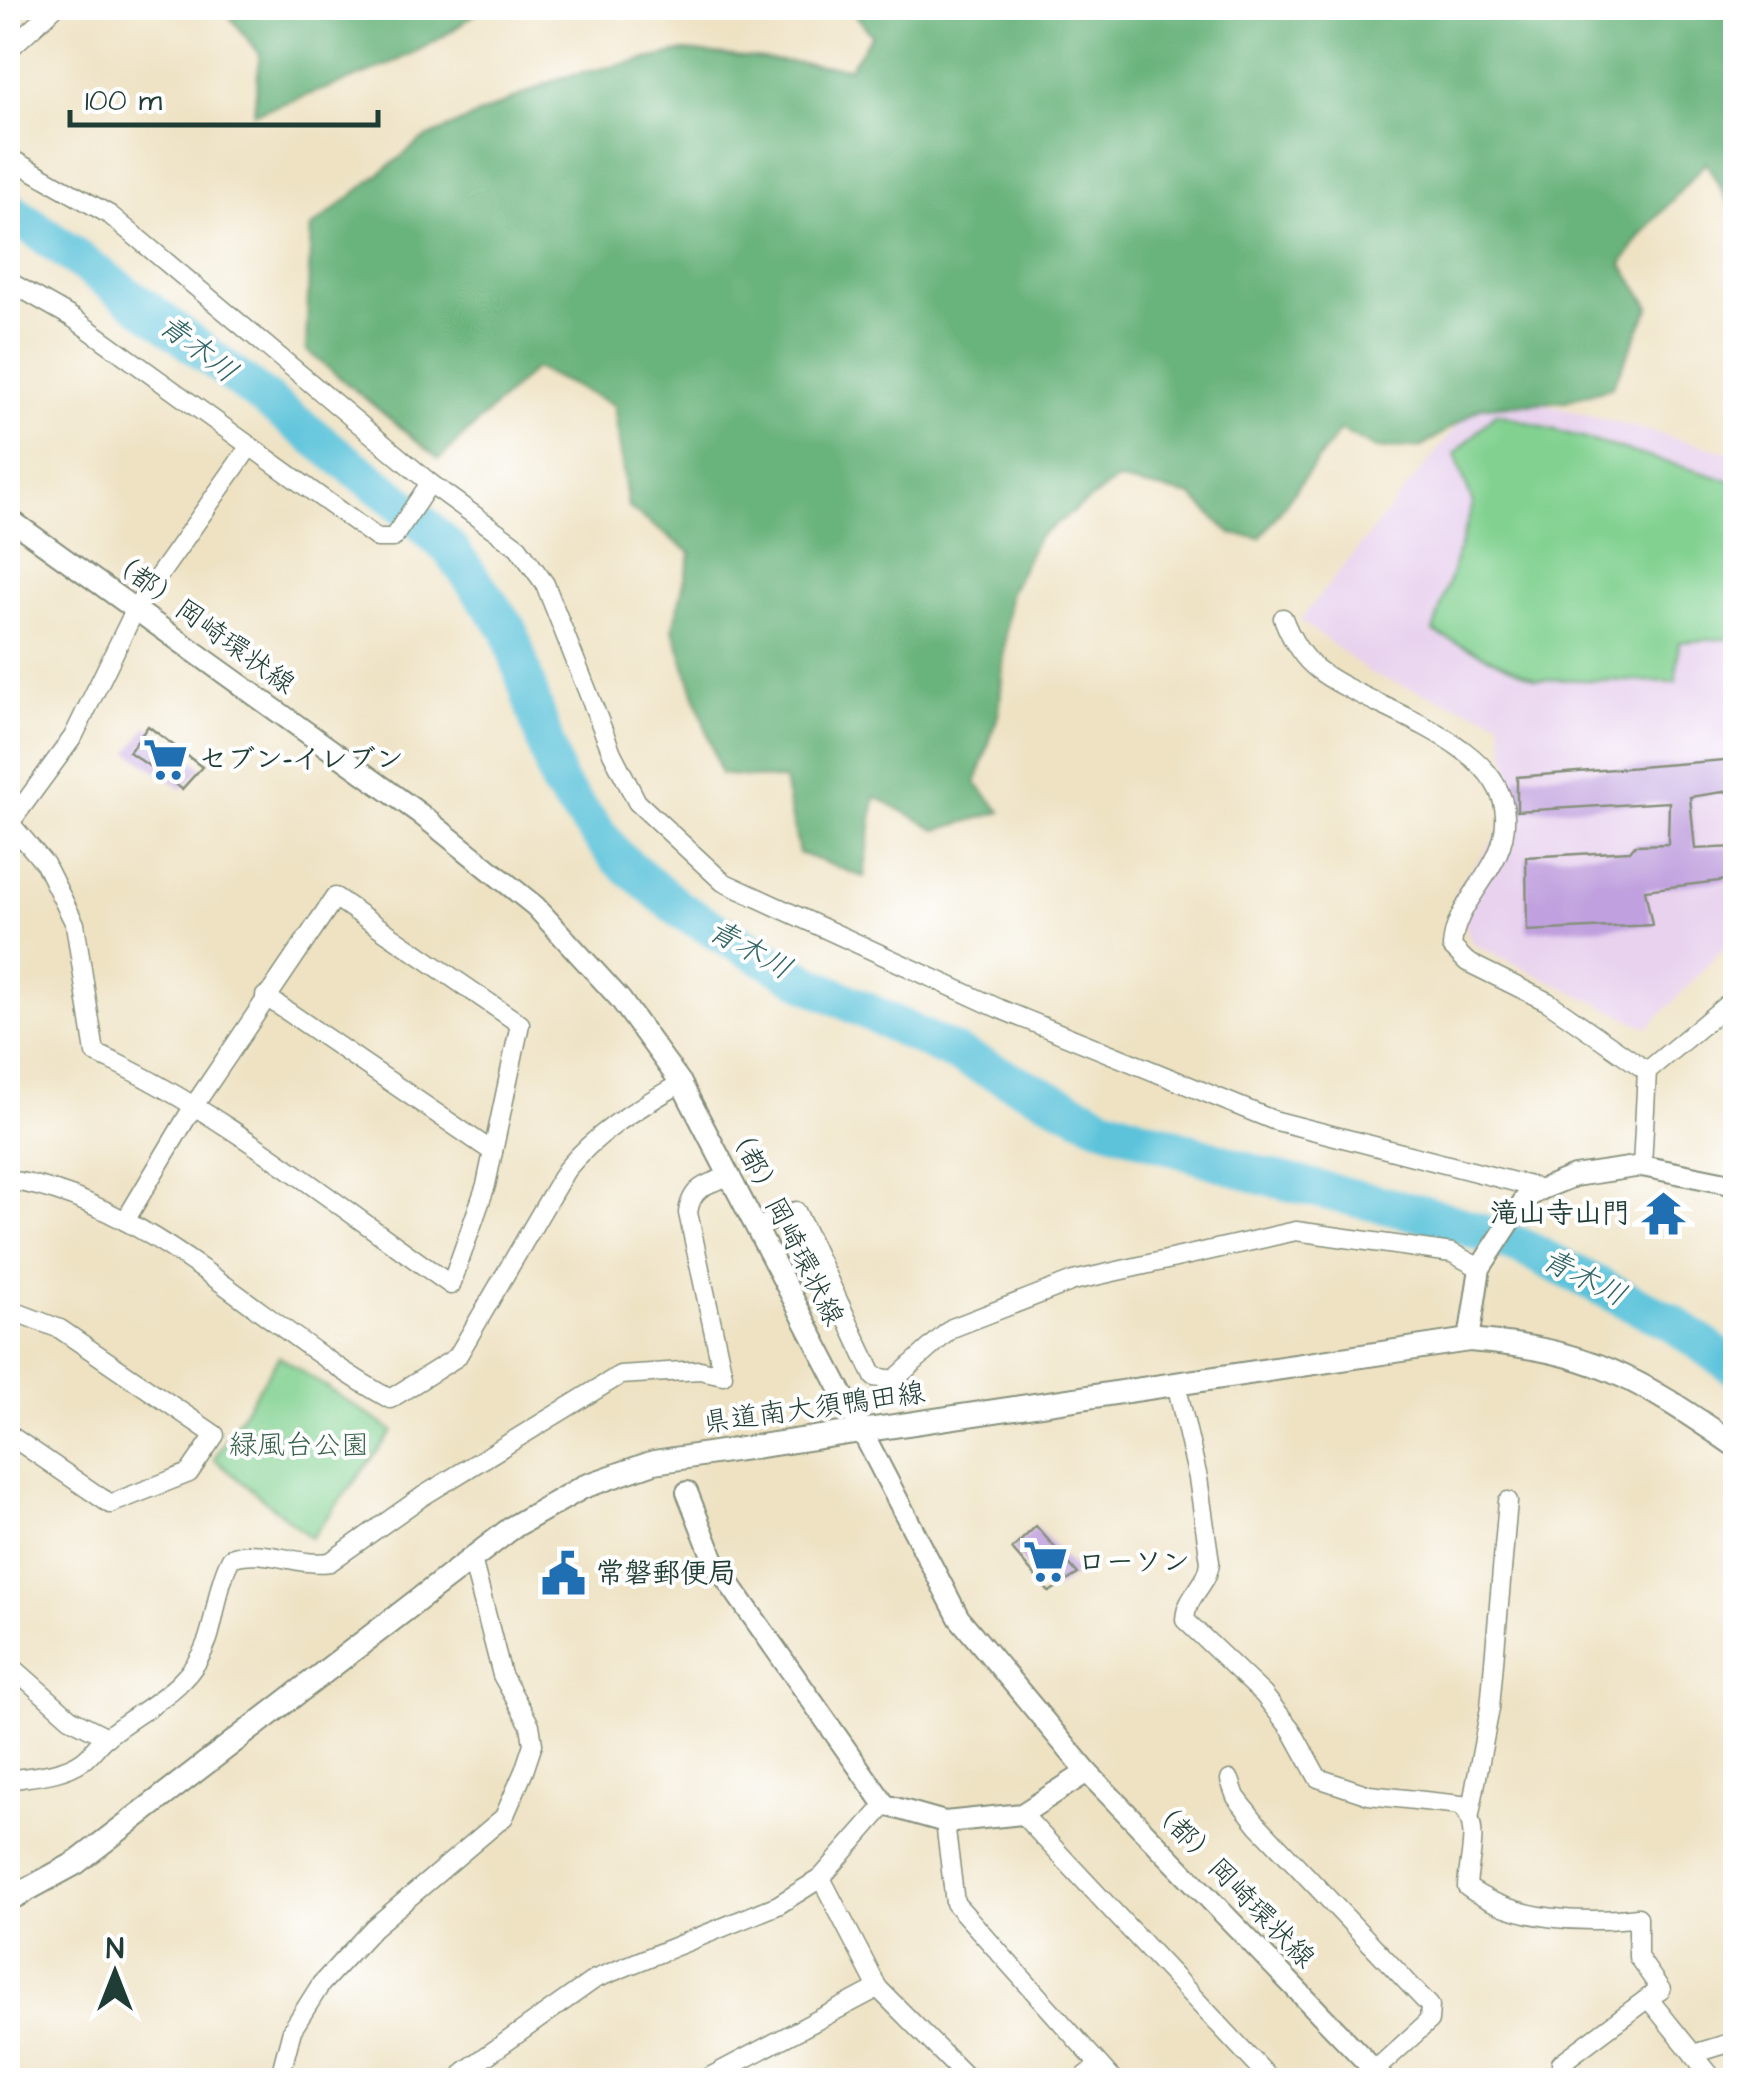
<svg xmlns="http://www.w3.org/2000/svg" width="1743" height="2088" viewBox="0 0 1743 2088" font-family="'Architects Daughter','Klee One',sans-serif">
<style>
.built{fill:#e8d2ee}
.green{fill:#82d191;stroke:#508762;stroke-width:2.5}
.forest{fill:#69b37b;stroke:#447858;stroke-width:2.5}
.lines{fill:none;stroke-linecap:round;stroke-linejoin:round}
.river{stroke:#5cc3da;stroke-width:38}
.building{fill:#c0a0de}
.minor-casing{stroke:#86907c;stroke-width:21}
.tertiary-casing{stroke:#86907c;stroke-width:24}
.secondary-casing{stroke:#86907c;stroke-width:26}
.minor{stroke:#fff;stroke-width:18}
.tertiary{stroke:#fff;stroke-width:20}
.secondary{stroke:#fff;stroke-width:22}
.labels{text-anchor:middle;dominant-baseline:central;stroke-width:8;stroke-linejoin:round;paint-order:stroke}
.street-label{font-size:28px;fill:#1f3d34;stroke:#fff}
.poi-label{font-size:28px;font-weight:bold;fill:#1f3d34;stroke:#fff;text-anchor:start}
.park-label{font-size:28px;fill:#38624b;stroke:#fff}
.water-label{font-size:30px;font-style:italic;fill:#316566;stroke:#fff}
</style>
<rect width="100%" height="100%" fill="#fff"/>
<filter id="ink" filterUnits="userSpaceOnUse"><feTurbulence type="fractalNoise" baseFrequency=".01" numOctaves="2"/><feDisplacementMap in="SourceGraphic" scale="20" xChannelSelector="R" yChannelSelector="G"/><feConvolveMatrix kernelMatrix="1 2 1 2 8 2 1 2 1" color-interpolation-filters="sRGB"/></filter>
<filter id="wash" filterUnits="userSpaceOnUse"><feTurbulence type="fractalNoise" baseFrequency=".0048" numOctaves="4" result="noise"/><feDisplacementMap in="SourceGraphic" scale="40" xChannelSelector="R" yChannelSelector="G"/><feGaussianBlur stdDeviation="2.25" result="paint"/><feColorMatrix in="noise" values="0 0 0 0 0 0 0 0 0 0 0 0 0 0 0 0 0 1.4 0 .05"/><feComposite in="paint" operator="in"/></filter>
<g filter="url(#wash)">
<rect width="100%" height="100%" fill="#eee2c3"/>
<path class="built" d="M1487 389 1735 454V936L1648 1028 1472 943 1454 892 1517 810 1500 720 1373 675 1300 620Z"/>
<g class="green">
<path d="M1496 413 1735 482V638L1679 642 1676 682 1536 679 1433 632 1473 504 1455 454Z"/>
<path d="M279 1356 393 1431 311 1538 214 1459Z"/>
</g>
<g class="forest">
<path d="M223 8H482C419 62 332 87 254 113L260 54Z"/>
<path d="M850 8H1735V214L1706 162 1642 234 1622 264 1650 307 1612 387 1565 401 1482 407 1422 447 1376 449 1340 430 1260 538 1231 534 1192 496 1117 480 1038 537 1009 594 999 712 976 783 1001 812 937 830 875 796 864 877 799 853 784 780 721 774 673 629 691 553 628 507 614 405 535 368 439 459 306 350 311 228 422 140 560 78 685 51 849 68 872 35Z"/>
</g>
<g class="lines">
<path class="river" d="M8 209 155 315 399 502 449 548 509 630 559 785 617 857 679 909 812 985 1101 1123 1262 1176 1439 1218 1520 1246 1671 1322 1736 1368"/>
</g>
<g id="blocks">
<g class="building">
<path d="M148 726 202 767 182 789 129 752Z"/>
<path d="M1736 759V790L1690 797 1695 849 1736 847V879L1645 890 1652 925 1527 931 1526 857 1630 851 1635 845 1668 844 1669 802 1517 811V777Z"/>
<path d="M1036 1526 1078 1574 1049 1592 1012 1549Z"/>
</g>
</g>
</g>
<g filter="url(#ink)">
<use href="#blocks" fill-opacity="0" stroke="#86907c" stroke-width="2.5"/>
<g class="lines">
<defs>
<g id="minor">
<path d="M8 50 54 8"/>
<path d="M8 157 110 215 430 483 518 547 545 584 612 753 637 802 723 882 1000 1009 1273 1120 1542 1189"/>
<path d="M8 281 73 318 377 538H393L430 483"/>
<path d="M1283 618C1290 636 1301 657 1317 669 1368 709 1501 739 1505 815 1508 871 1455 896 1452 947L1467 962 1548 1002 1647 1071"/>
<path d="M265 996 493 1152"/>
<path d="M1642 1166 1647 1071 1736 997"/>
<path d="M8 1180C150 1200 267 1332 390 1399L457 1357 566 1170C599 1130 637 1109 681 1083"/>
<path d="M125 1221 193 1107 335 897 520 1024 486 1185 451 1285C340 1208 216 1107 95 1053L75 924 45 864 10 823 73 737 136 608 250 446"/>
<path d="M757 1228 796 1211 874 1377 894 1380 952 1328 1073 1281 1296 1231 1452 1253 1480 1268"/>
<path d="M8 1309 60 1329 215 1435 189 1473 110 1504 8 1434"/>
<path d="M1176 1383 1198 1478 1210 1562C1208 1586 1186 1595 1185 1620L1263 1694 1291 1729 1318 1778 1369 1795 1461 1805C1482 1826 1468 1860 1467 1887 1514 1921 1583 1924 1638 1917V1957L1661 1990 1648 1998"/>
<path d="M8 1663 70 1718 107 1737"/>
<path d="M8 1780C31 1776 62 1775 82 1761 90 1756 96 1746 104 1739 143 1707 190 1691 208 1639 217 1612 217 1585 231 1558 263 1546 296 1567 330 1562L423 1496 620 1375 700 1370 723 1375 688 1213C691 1187 708 1183 731 1176"/>
<path d="M1230 1780 1236 1797 1258 1825 1430 2006 1429 2021 1374 2071"/>
<path d="M1022 1814 1271 2080"/>
<path d="M1470 1814 1490 1708 1508 1501"/>
<path d="M945 1822 955 1903 1113 2080"/>
<path d="M821 1878 878 1988 969 2080"/>
<path d="M1693 2054 1736 2041"/>
<path d="M279 2080 292 2030 321 1984 373 1928 504 1817 524 1771 533 1744 530 1725 502 1675 472 1559"/>
<path d="M458 2080 465 2071 595 1979 778 1905 821 1878 885 1805"/>
<path d="M704 2080 878 1988"/>
<path d="M1081 2080 1099 2065"/>
<path d="M1574 2080 1561 2063 1648 1998 1714 2080"/>
</g>
<g id="tertiary">
<path d="M8 518 419 813 535 906 620 999 681 1083 959 1618 1087 1772 1384 2080"/>
<path d="M1469 1340 1480 1268 1525 1199 1542 1189 1574 1176 1642 1166 1736 1185"/>
<path d="M687 1492 715 1563 885 1805 945 1822 1022 1814 1087 1772"/>
</g>
<path id="secondary" d="M8 1900 76 1863 513 1527 583 1487 654 1462 1469 1340C1592 1350 1636 1377 1736 1446"/>
</defs>
<use href="#minor" class="minor-casing"/>
<use href="#tertiary" class="tertiary-casing"/>
<use href="#secondary" class="secondary-casing"/>
<use href="#minor" class="minor"/>
<use href="#tertiary" class="tertiary"/>
<use href="#secondary" class="secondary"/>
</g>
</g>
<defs>
<symbol id="supermarket-bare" viewBox="-9 -9 18 18"><path d="M-6-5.5h2.5l.6 2H6L4.5 2H-2.5L-4.4-4H-6ZM-1.5 3.2a1.3 1.3 0 1 0 .1 0ZM3 3.2a1.3 1.3 0 1 0 .1 0Z" fill="#1f6fb2" stroke="#fff" stroke-width="2.5" paint-order="stroke"/></symbol>
<symbol id="temple-bare" viewBox="-9 -9 18 18"><path d="M0-6L5-2H3V0L6.5 2.5H4V6H1.5V3h-3V6H-4V2.5H-6.5L-3 0V-2H-5Z" fill="#1f6fb2" stroke="#fff" stroke-width="2.5" paint-order="stroke"/></symbol>
<symbol id="civic-bare" viewBox="-9 -9 18 18"><path d="M-.6-6.5H3V-4.5H.6V-3L4-1V1h2V6H-6V1h2V-1L-.6-3ZM-1.2 2.5V6h2.4V2.5Z" fill="#1f6fb2" stroke="#fff" stroke-width="2.5" paint-order="stroke"/></symbol>
</defs>
<g fill-rule="evenodd">
<use href="#supermarket-bare" x="134" y="728" width="63" height="63"/>
<use href="#temple-bare" x="1632" y="1182" width="63" height="63"/>
<use href="#supermarket-bare" x="1014" y="1530" width="63" height="63"/>
<use href="#civic-bare" x="532" y="1542" width="63" height="63"/>
</g>
<g class="labels">
<g class="street-label">
<text transform="translate(201 622) rotate(36)">（都）岡崎環状線</text>
<text transform="translate(785 1224) rotate(63)">（都）岡崎環状線</text>
<text transform="translate(814 1408) rotate(-8)">県道南大須鴨田線</text>
<text transform="translate(1232 1883) rotate(46)">（都）岡崎環状線</text>
</g>
<g class="poi-label">
<text x="199" y="759">セブン-イレブン</text>
<text x="1630" y="1213" text-anchor="end">滝山寺山門</text>
<text x="1078" y="1562">ローソン</text>
<text x="596" y="1573">常磐郵便局</text>
</g>
<g class="park-label">
<text x="299" y="1445">緑風台公園</text>
</g>
<g class="water-label">
<text transform="translate(198 349) rotate(38)">青木川</text>
<text transform="translate(750 950) rotate(29)">青木川</text>
<text transform="translate(1584 1278) rotate(27)">青木川</text>
</g>
</g>
<rect width="1743" height="2088" fill="none" stroke="#fff" stroke-width="40"/>
<g transform="translate(115 1973)" stroke="#ffffff" stroke-width="8" paint-order="stroke">
<path d="M0-8L18 38L0 25L-18 38Z" fill="#1f3d34"/>
<text y="-15" font-size="28" font-weight="bold" text-anchor="middle" fill="#1f3d34">N</text>
</g>
<path d="M70 110v15h308v-15" fill="none" stroke="#1f3d34" stroke-width="5"/>
<text x="85" y="110" font-size="30" fill="#1f3d34" stroke="#ffffff" stroke-width="8" paint-order="stroke">100 m</text>
</svg>
